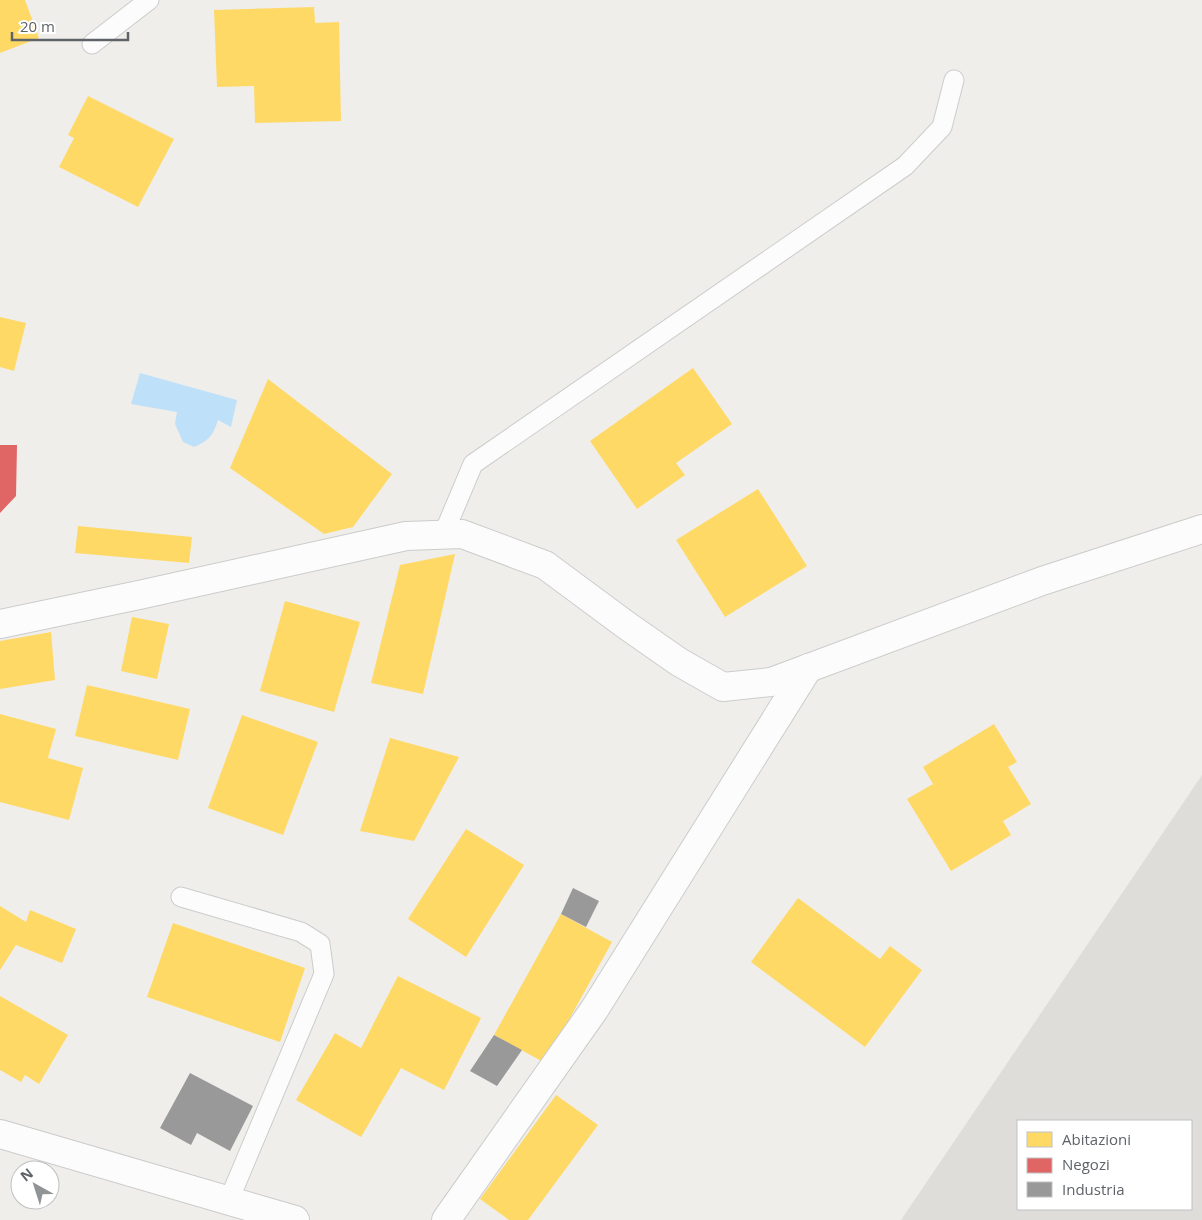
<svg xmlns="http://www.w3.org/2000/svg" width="1202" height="1220" viewBox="0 0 1202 1220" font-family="'Open Sans',sans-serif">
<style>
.industrial{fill:#dfddda;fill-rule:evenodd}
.water{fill:#bfe0f9}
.homes{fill:#ffd966}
.shops{fill:#e06666}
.industry{fill:#999}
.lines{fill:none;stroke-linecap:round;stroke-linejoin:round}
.lane-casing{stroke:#cbcccc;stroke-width:21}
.street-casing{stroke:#cbcccc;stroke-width:30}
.secondary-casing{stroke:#cacacb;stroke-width:30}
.lane{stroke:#fdfcfc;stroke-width:19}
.street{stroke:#fdfcfc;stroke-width:28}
.secondary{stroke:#fdfcfc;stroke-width:28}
</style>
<rect width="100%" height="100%" fill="#efeeea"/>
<path class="industrial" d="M1202 775V1220H901ZM1018 1121H1191V1209H1018Z"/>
<path class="water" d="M140 373 237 400 231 427 218 420C213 435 210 440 194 447L183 442 175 424 177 412 131 404Z"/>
<g class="homes">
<path d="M0 0H25L39 38 0 53Z"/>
<path d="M314 7 315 23 339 22 341 121 255 123 254 86 217 87 214 10Z"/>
<path d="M88 96 174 139 138 207 59 167 74 138 68 135Z"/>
<path d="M0 317 26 323 14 371 0 367Z"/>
<path d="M693 368 732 424 676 463 685 475 637 509 590 441Z"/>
<path d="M268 379 392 474 353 527 324 534 230 468Z"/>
<path d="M758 489 807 566 725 617 676 540Z"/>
<path d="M78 526 192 537 189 563 75 553Z"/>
<path d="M455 554 423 694 371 683 400 565Z"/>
<path d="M285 601 360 622 334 712 260 691Z"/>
<path d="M132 617 169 624 157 679 121 671Z"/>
<path d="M51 632 55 680 0 689V641Z"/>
<path d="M87 685 190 709 178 760 75 736Z"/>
<path d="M0 714 56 729 48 758 83 768 69 820 0 802Z"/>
<path d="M242 715 318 742 283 835 208 808Z"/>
<path d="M994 724 1017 762 1008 767 1031 804 1003 821 1011 835 951 871 907 799 933 784 923 767Z"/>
<path d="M390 738 459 757 414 841 360 831Z"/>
<path d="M466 829 524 865 466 957 408 919Z"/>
<path d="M798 898 880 959 890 946 922 970 865 1047 751 962Z"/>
<path d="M0 906 26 922 30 910 76 929 62 963 16 945 0 970Z"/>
<path d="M561 914 612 942 545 1063 494 1035Z"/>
<path d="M173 923 305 968 280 1042 147 997Z"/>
<path d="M398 976 481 1018 444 1090 401 1068 361 1137 296 1100 335 1033 361 1048Z"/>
<path d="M0 996 68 1035 39 1084 25 1075 21 1082 0 1070Z"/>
<path d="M556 1095 598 1125 528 1220H509L480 1199Z"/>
</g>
<path class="shops" d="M0 445H17L16 496 0 513Z"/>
<g class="industry">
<path d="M573 888 599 901 586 927 561 914Z"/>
<path d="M494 1035 522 1050 497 1086 470 1071Z"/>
<path d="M190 1073 253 1106 230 1151 197 1133 191 1145 160 1128Z"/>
</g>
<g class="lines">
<defs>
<g id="lane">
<path d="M92 44 149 0"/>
<path d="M443 535 473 464 905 166 942 127 954 80"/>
<path d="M181 897 301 932 320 944 324 974 229 1200"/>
</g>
<g id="street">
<path d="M0 624 139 595 406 536 462 534 545 565 626 625 679 662 723 687 771 682 1042 581 1202 529"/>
<path d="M446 1220 594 1010 808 668"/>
</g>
<path id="secondary" d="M0 1134 295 1220"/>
</defs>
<use href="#lane" class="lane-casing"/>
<use href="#street" class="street-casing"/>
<use href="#secondary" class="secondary-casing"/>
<use href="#lane" class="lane"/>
<use href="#street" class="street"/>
<use href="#secondary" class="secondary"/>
</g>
<rect x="1017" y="1120" width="175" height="90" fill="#ffffff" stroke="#bfc1c3"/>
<rect x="1027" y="1132" width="25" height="15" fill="#ffd966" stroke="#bfc1c3"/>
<text x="1062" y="1145" font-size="15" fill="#5f6368">Abitazioni</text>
<rect x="1027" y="1158" width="25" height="15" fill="#e06666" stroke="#bfc1c3"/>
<text x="1062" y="1170" font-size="15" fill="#5f6368">Negozi</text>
<rect x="1027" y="1182" width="25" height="15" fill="#999999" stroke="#bfc1c3"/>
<text x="1062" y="1195" font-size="15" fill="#5f6368">Industria</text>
<g transform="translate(35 1185) rotate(321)"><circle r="24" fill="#ffffff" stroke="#bfc1c3"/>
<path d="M0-4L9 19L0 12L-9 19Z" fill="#919496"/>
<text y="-8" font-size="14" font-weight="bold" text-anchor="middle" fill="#5f6368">N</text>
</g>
<path d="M12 32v8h116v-8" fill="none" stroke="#5f6368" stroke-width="2.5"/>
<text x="20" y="32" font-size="15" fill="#5f6368" stroke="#ffffff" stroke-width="4" paint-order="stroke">20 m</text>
</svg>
